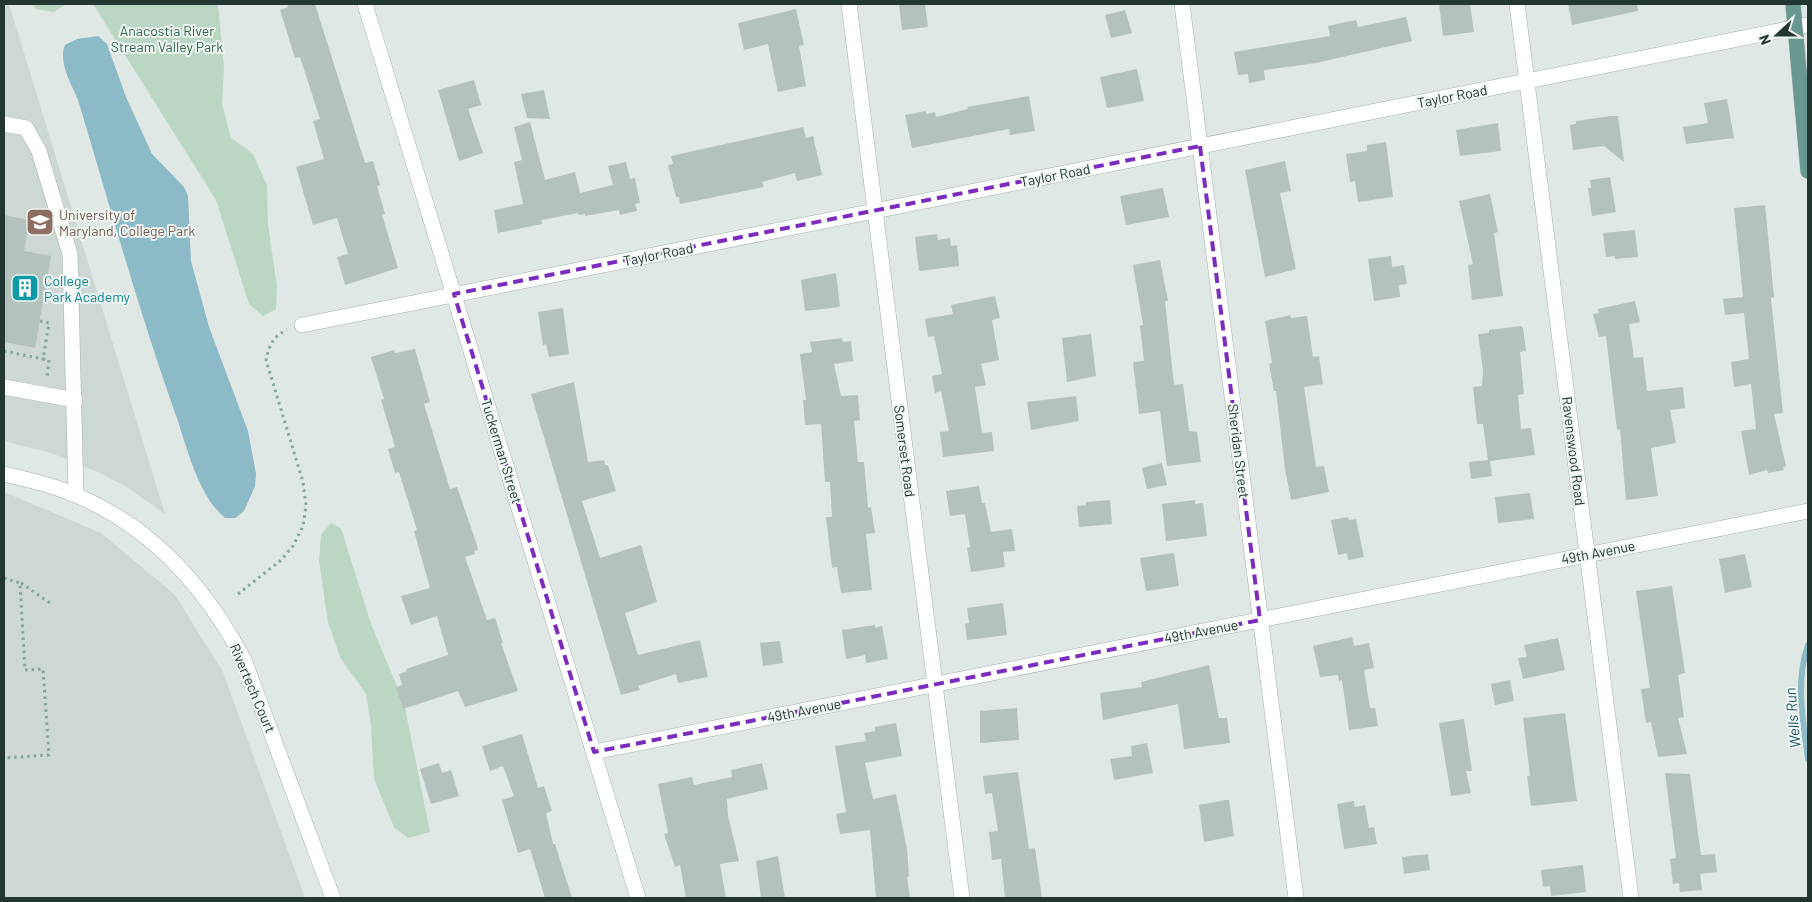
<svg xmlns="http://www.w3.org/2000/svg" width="1812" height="902" viewBox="0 0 1812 902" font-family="Barlow,sans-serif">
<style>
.built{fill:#cdd7d3}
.green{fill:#bad7c4}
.water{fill:#8cbac7}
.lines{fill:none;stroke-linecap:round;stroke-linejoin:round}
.stream{stroke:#8cbac7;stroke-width:6}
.building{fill:#b4c2bd}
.minor-casing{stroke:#a3afab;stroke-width:16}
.major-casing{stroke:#bdc3c2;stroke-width:16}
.path{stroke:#83a89f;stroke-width:3;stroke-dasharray:2.5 4;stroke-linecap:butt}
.minor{stroke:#fff;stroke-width:15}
.major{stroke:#68988f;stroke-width:15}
.marked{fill:none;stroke:#7b2cbf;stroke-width:4;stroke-dasharray:10 6;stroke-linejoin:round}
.labels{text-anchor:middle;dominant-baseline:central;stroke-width:4;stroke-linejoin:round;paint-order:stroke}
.park-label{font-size:14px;fill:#31674a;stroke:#eef5f2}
.street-label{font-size:14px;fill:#223632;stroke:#eef5f2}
.education-label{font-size:14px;fill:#785e54;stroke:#eef5f2;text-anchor:start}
.culture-label{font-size:14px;fill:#0d838f;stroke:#eef5f2;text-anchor:start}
.water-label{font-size:15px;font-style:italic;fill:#24596a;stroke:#eef5f2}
</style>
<rect width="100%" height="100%" fill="#dfe8e4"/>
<g class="built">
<path d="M4 4H9L165 514 127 487 98 472 51 453 4 441Z"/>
<path d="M4 492 101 533 175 595 223 672 305 898H4Z"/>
</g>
<g class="green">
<path d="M33 4H66L54 12 36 9Z"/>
<path d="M93 4H218L224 68 222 104 231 138 253 154 267 185 268 225 277 286 276 309 263 316 249 304 216 200Z"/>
<path d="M331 523 341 528 371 624 404 703 430 832 408 838 394 827 374 779 371 725 366 694 340 657 328 622 319 561 321 535Z"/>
</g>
<path class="water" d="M98 36 107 44 126 97 152 154 184 187 188 196 191 261 209 327 248 431 256 474 255 486 244 511 235 518H225C196 493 187 445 174 410 138 308 109 203 78 100 71 83 58 62 65 45L77 39Z"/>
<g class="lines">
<path class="stream" d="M1808 645C1795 683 1803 720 1808 759"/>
</g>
<g class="building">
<path d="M287 4H315L365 163 373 161 380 185 377 186 385 214 382 215 398 268 345 285 337 257 348 254 337 218 313 225 296 167 324 159 313 121 320 119 300 57 295 58 280 10 288 7Z"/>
<path d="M899 4H925L928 27 902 30Z"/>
<path d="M1439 4H1470L1474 32 1443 36Z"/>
<path d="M1568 4H1637L1638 11 1572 25Z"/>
<path d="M796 9 804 45 799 46 806 86 778 92 768 44 744 50 738 23Z"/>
<path d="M1125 10 1132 33 1111 38 1105 15Z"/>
<path d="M1406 17 1412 41 1316 63 1264 70 1265 80 1249 83 1248 74 1238 75 1234 52 1330 36 1328 26 1356 20 1358 27Z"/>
<path d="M1137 69 1144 101 1107 108 1100 77Z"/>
<path d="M474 80 481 105 468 109 483 153 459 161 438 90Z"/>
<path d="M544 90 550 119 527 118 521 94Z"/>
<path d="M1029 96 1035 131 1010 135 1009 129 912 148 905 115 926 111V114L935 112 936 117 968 109 967 107Z"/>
<path d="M1727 99 1734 138 1686 144 1683 127 1708 123 1704 103Z"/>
<path d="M1611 116H1618L1624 162 1604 146 1573 150 1570 125 1576 124V121Z"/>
<path d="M530 122 545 180 575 172 580 193 613 185 608 166 626 162 630 179 635 178 640 203 635 204 637 211 620 215 619 210 585 216V214L579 215 578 213 541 220 542 224 498 233 494 210 523 204 514 162 522 160 514 127Z"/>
<path d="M1498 123 1501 151 1460 156 1456 130Z"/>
<path d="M803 127 806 138 813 136 822 175 797 181 795 173 762 182 764 187 680 204 679 197H676L668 165 673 164 671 156Z"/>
<path d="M1386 142 1393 197 1358 202 1355 181 1350 182 1346 154 1367 151V145Z"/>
<path d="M1285 161 1291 191 1280 193 1296 269 1265 277 1245 170Z"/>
<path d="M1610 177 1616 212 1592 216 1588 188H1591L1590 180Z"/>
<path d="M1163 188 1169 217 1126 225 1120 196Z"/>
<path d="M1490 194 1498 232 1494 233 1503 296 1472 300 1468 265 1473 264 1459 201Z"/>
<path d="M1765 205 1774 297 1771 298 1783 413 1774 414 1786 466 1783 467 1784 470 1768 473 1767 470 1749 475 1741 431 1756 429 1751 384 1734 387 1731 362 1749 359 1744 313 1725 315 1723 299 1743 297 1734 208Z"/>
<path d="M4 215 29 220 24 251 51 256 35 348 4 342Z"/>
<path d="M1635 230 1638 257 1615 259V256L1606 257 1603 233Z"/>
<path d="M937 234 938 240 950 238 951 246 957 245 959 266 919 271 915 237Z"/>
<path d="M1391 256 1392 267 1404 265 1407 284 1399 285 1400 297 1374 301 1368 259Z"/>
<path d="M1160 260 1168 301H1165L1174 385 1183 384 1189 431 1197 432 1201 462 1167 466 1160 411 1139 414 1133 362 1144 361 1140 326 1143 325 1133 265Z"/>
<path d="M836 273 840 307 805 311 801 280Z"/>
<path d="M995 296 1000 318 992 320 999 360 981 364 986 385 975 387 982 433 992 432 994 451 943 457 940 432 949 431 941 391 935 393 932 376 942 374 934 336 928 337 925 319 953 314 951 305Z"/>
<path d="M1635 301 1640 322 1629 324 1634 358 1643 357 1647 391 1683 387 1685 408 1670 410 1676 443 1651 448 1658 496 1626 500 1620 429 1617 430 1606 336 1599 337 1593 314 1599 313 1598 309Z"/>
<path d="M563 308 569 354 549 357 546 344 543 345 538 312Z"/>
<path d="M1290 315 1291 318 1307 316 1313 357 1319 356 1323 384 1304 387 1316 467 1324 466 1329 492 1291 500 1285 469 1276 391H1274L1269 364 1272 363 1265 321Z"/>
<path d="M1521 326 1523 328 1526 351 1520 352 1524 394 1518 395 1521 429 1531 428 1535 455 1490 461 1492 476 1471 479 1469 462 1488 460 1483 424H1477L1473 387 1482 386 1483 370 1478 334 1489 333V330Z"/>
<path d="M1091 334 1096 376 1067 382 1062 338Z"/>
<path d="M842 338 843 342 851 341 853 361 834 364 841 396 858 395 860 420 854 421 858 462H864L868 508 871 507 875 533 866 534 872 590 841 593 837 567 832 568 826 517H832L830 482H825L821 424 805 425 803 400H806L800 354 812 352 810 342Z"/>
<path d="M415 349 430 402 424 404 450 489 457 487 475 539 478 550 474 551 475 554 465 557 487 620 495 618 503 643H501L518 691 465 707 458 691 403 709 396 687 402 685 399 674 407 671 406 669 448 655 437 616 411 625 401 596 430 588 414 531 417 530 399 472 395 473 388 449 395 447 381 400 384 399 371 357 394 350 395 353Z"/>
<path d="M574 382 588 462 604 460 605 465H608L616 491 582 501 600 558 641 545 657 602 625 613 638 655 700 640 708 677 678 683 676 674 638 686 640 690 621 695 531 394Z"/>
<path d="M1076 396 1079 421 1031 430 1027 402Z"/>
<path d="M1162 463 1167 485 1147 489 1142 468Z"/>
<path d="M979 486 982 503H985L991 532 1012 529 1015 551 1003 552 1005 567 971 572 967 548 970 547 965 514 950 516 946 491Z"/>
<path d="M1530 493 1534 519 1498 523 1495 497Z"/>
<path d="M1110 500 1112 524 1079 527 1077 506 1086 505V502Z"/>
<path d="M1195 500V504L1203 503 1207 536 1166 541 1162 504Z"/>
<path d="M1348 517 1349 520 1356 519 1364 557 1348 560 1347 553 1338 555 1331 520Z"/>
<path d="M1174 553 1179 586 1146 591 1140 558Z"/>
<path d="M1745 554 1752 587 1725 593 1719 559Z"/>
<path d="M1672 586 1685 673 1678 675 1684 717 1678 718 1687 754 1658 757 1651 722 1646 723 1641 689 1650 688 1636 591Z"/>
<path d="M1003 603 1007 635 967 640 965 624 969 623 967 608Z"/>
<path d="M875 625V628L882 626 888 659 866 663 865 655 846 659 842 630Z"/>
<path d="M1352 637 1354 646 1369 643 1374 668 1364 670 1370 708H1375L1378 726 1349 730 1342 680 1339 681 1338 675 1320 677 1313 646Z"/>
<path d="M1558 638 1565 670 1523 679 1518 658 1527 657 1524 645Z"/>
<path d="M780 641 783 663 763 666 760 643Z"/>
<path d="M1209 665 1219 718H1227L1230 743 1184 749 1178 704 1103 720 1100 693 1142 687 1141 682Z"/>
<path d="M1510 680 1514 701 1495 705 1491 684Z"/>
<path d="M1017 708 1019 740 980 743V711Z"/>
<path d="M1565 713 1577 801 1531 806 1527 776H1530L1523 718Z"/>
<path d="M1464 719 1472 771H1466L1471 793 1451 796 1439 723Z"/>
<path d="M896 723 902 756 865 763 873 799 896 794 907 849 909 876 907 877 910 898H876L870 830 840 834 836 814 846 812 835 746 866 741 864 733 875 731V727Z"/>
<path d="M522 734 538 788 544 786 552 811 546 813 553 844H555L572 898H545L530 849 518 853 502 800 514 796 503 766 490 771 482 746Z"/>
<path d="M1147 743 1153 773 1114 780 1110 759 1132 756 1131 746Z"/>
<path d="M439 763 442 773 451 770 459 796 431 804 420 769Z"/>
<path d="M762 763 768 789 727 799 728 816 739 861 720 864 726 898H686L680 865 675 867 664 834 668 833 658 784 692 777 694 785 732 777 731 770Z"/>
<path d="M1018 772 1029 849 1035 848 1042 898H1005L1001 859 992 860 989 832 998 831 992 793 985 794 983 776Z"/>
<path d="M1665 773 1690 774 1701 855 1715 854 1717 872 1700 874 1702 890 1680 892 1679 883 1673 884 1670 859 1676 858Z"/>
<path d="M1226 800H1229L1234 836 1204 842 1199 805Z"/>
<path d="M1354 801 1355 807 1365 805 1369 828 1374 827 1377 844 1344 849 1337 804Z"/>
<path d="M1428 854 1430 870 1404 874 1402 857Z"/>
<path d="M778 856 785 898H761L756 861Z"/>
<path d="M1583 865 1586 892 1551 896 1550 886 1543 887 1541 870Z"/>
</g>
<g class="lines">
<defs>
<g id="minor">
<path d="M365 4 638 898"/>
<path d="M849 4 962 898"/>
<path d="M1182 4 1296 898"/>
<path d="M1517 4 1631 898"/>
<path d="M4 124 26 128 39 151 70 254 76 495"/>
<path d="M302 325 1808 25"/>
<path d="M4 387 75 400"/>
<path d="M4 474C30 480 56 486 80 497 154 529 207 590 244 660L333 898"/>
<path d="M594 752 1808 511"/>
</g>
<path id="major" d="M1793 4 1808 171"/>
</defs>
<use href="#minor" class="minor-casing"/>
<use href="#major" class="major-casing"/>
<g class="path">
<path d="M40 321 49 323 43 359 49 360 47 378"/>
<path d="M4 351 43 359"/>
<path d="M4 578 20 583 25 670 43 669 49 755 4 758"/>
<path d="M21 583 53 605"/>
<path d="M238 594 280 561 293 546 303 526 306 506 303 482 266 360C269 346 273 336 287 330"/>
</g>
<use href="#minor" class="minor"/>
<use href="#major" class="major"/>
</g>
<path class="marked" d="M1200 146 1260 620 594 752 454 294Z"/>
<defs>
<symbol id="university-square" viewBox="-11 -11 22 22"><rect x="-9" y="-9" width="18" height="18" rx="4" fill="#8d6e63" stroke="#eef5f2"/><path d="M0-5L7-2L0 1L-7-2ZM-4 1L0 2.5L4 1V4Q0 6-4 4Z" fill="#fff"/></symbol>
<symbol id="building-square" viewBox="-11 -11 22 22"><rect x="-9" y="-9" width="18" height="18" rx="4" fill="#0f9aa8" stroke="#eef5f2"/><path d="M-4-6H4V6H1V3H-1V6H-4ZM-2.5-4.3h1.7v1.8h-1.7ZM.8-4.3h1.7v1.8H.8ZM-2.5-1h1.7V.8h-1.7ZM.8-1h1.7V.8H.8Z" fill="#fff"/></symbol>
</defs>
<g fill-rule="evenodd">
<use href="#university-square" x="24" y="206" width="32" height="32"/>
<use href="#building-square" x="9" y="272" width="32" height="32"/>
</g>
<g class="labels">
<g class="park-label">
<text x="167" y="30">Anacostia River<tspan x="167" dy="16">Stream Valley Park</tspan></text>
</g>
<g class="street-label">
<text transform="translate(1452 96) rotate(-11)">Taylor Road</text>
<text transform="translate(1055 175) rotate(-11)">Taylor Road</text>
<text transform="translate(658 254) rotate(-11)">Taylor Road</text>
<text transform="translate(502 451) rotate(73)">Tuckerman Street</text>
<text transform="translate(905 451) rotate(83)">Somerset Road</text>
<text transform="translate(1239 451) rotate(83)">Sheridan Street</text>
<text transform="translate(1574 451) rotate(83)">Ravenswood Road</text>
<text transform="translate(1598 552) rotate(-11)">49th Avenue</text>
<text transform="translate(1201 631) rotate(-11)">49th Avenue</text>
<text transform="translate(253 688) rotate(67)">Rivertech Court</text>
<text transform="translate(804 710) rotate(-11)">49th Avenue</text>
</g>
<g class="education-label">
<text x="59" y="214">University of<tspan x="59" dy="16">Maryland, College Park</tspan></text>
</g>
<g class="culture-label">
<text x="44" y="280">College<tspan x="44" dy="16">Park Academy</tspan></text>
</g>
<g class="water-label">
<text transform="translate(1792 718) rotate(-95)">Wells Run</text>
</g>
</g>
<rect width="1812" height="902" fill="none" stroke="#223632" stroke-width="10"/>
<g transform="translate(1777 35) rotate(249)" stroke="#eef5f2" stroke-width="4" paint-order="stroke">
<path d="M0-4L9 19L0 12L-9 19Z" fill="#223632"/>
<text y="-8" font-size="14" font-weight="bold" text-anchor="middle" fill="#223632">N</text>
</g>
</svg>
